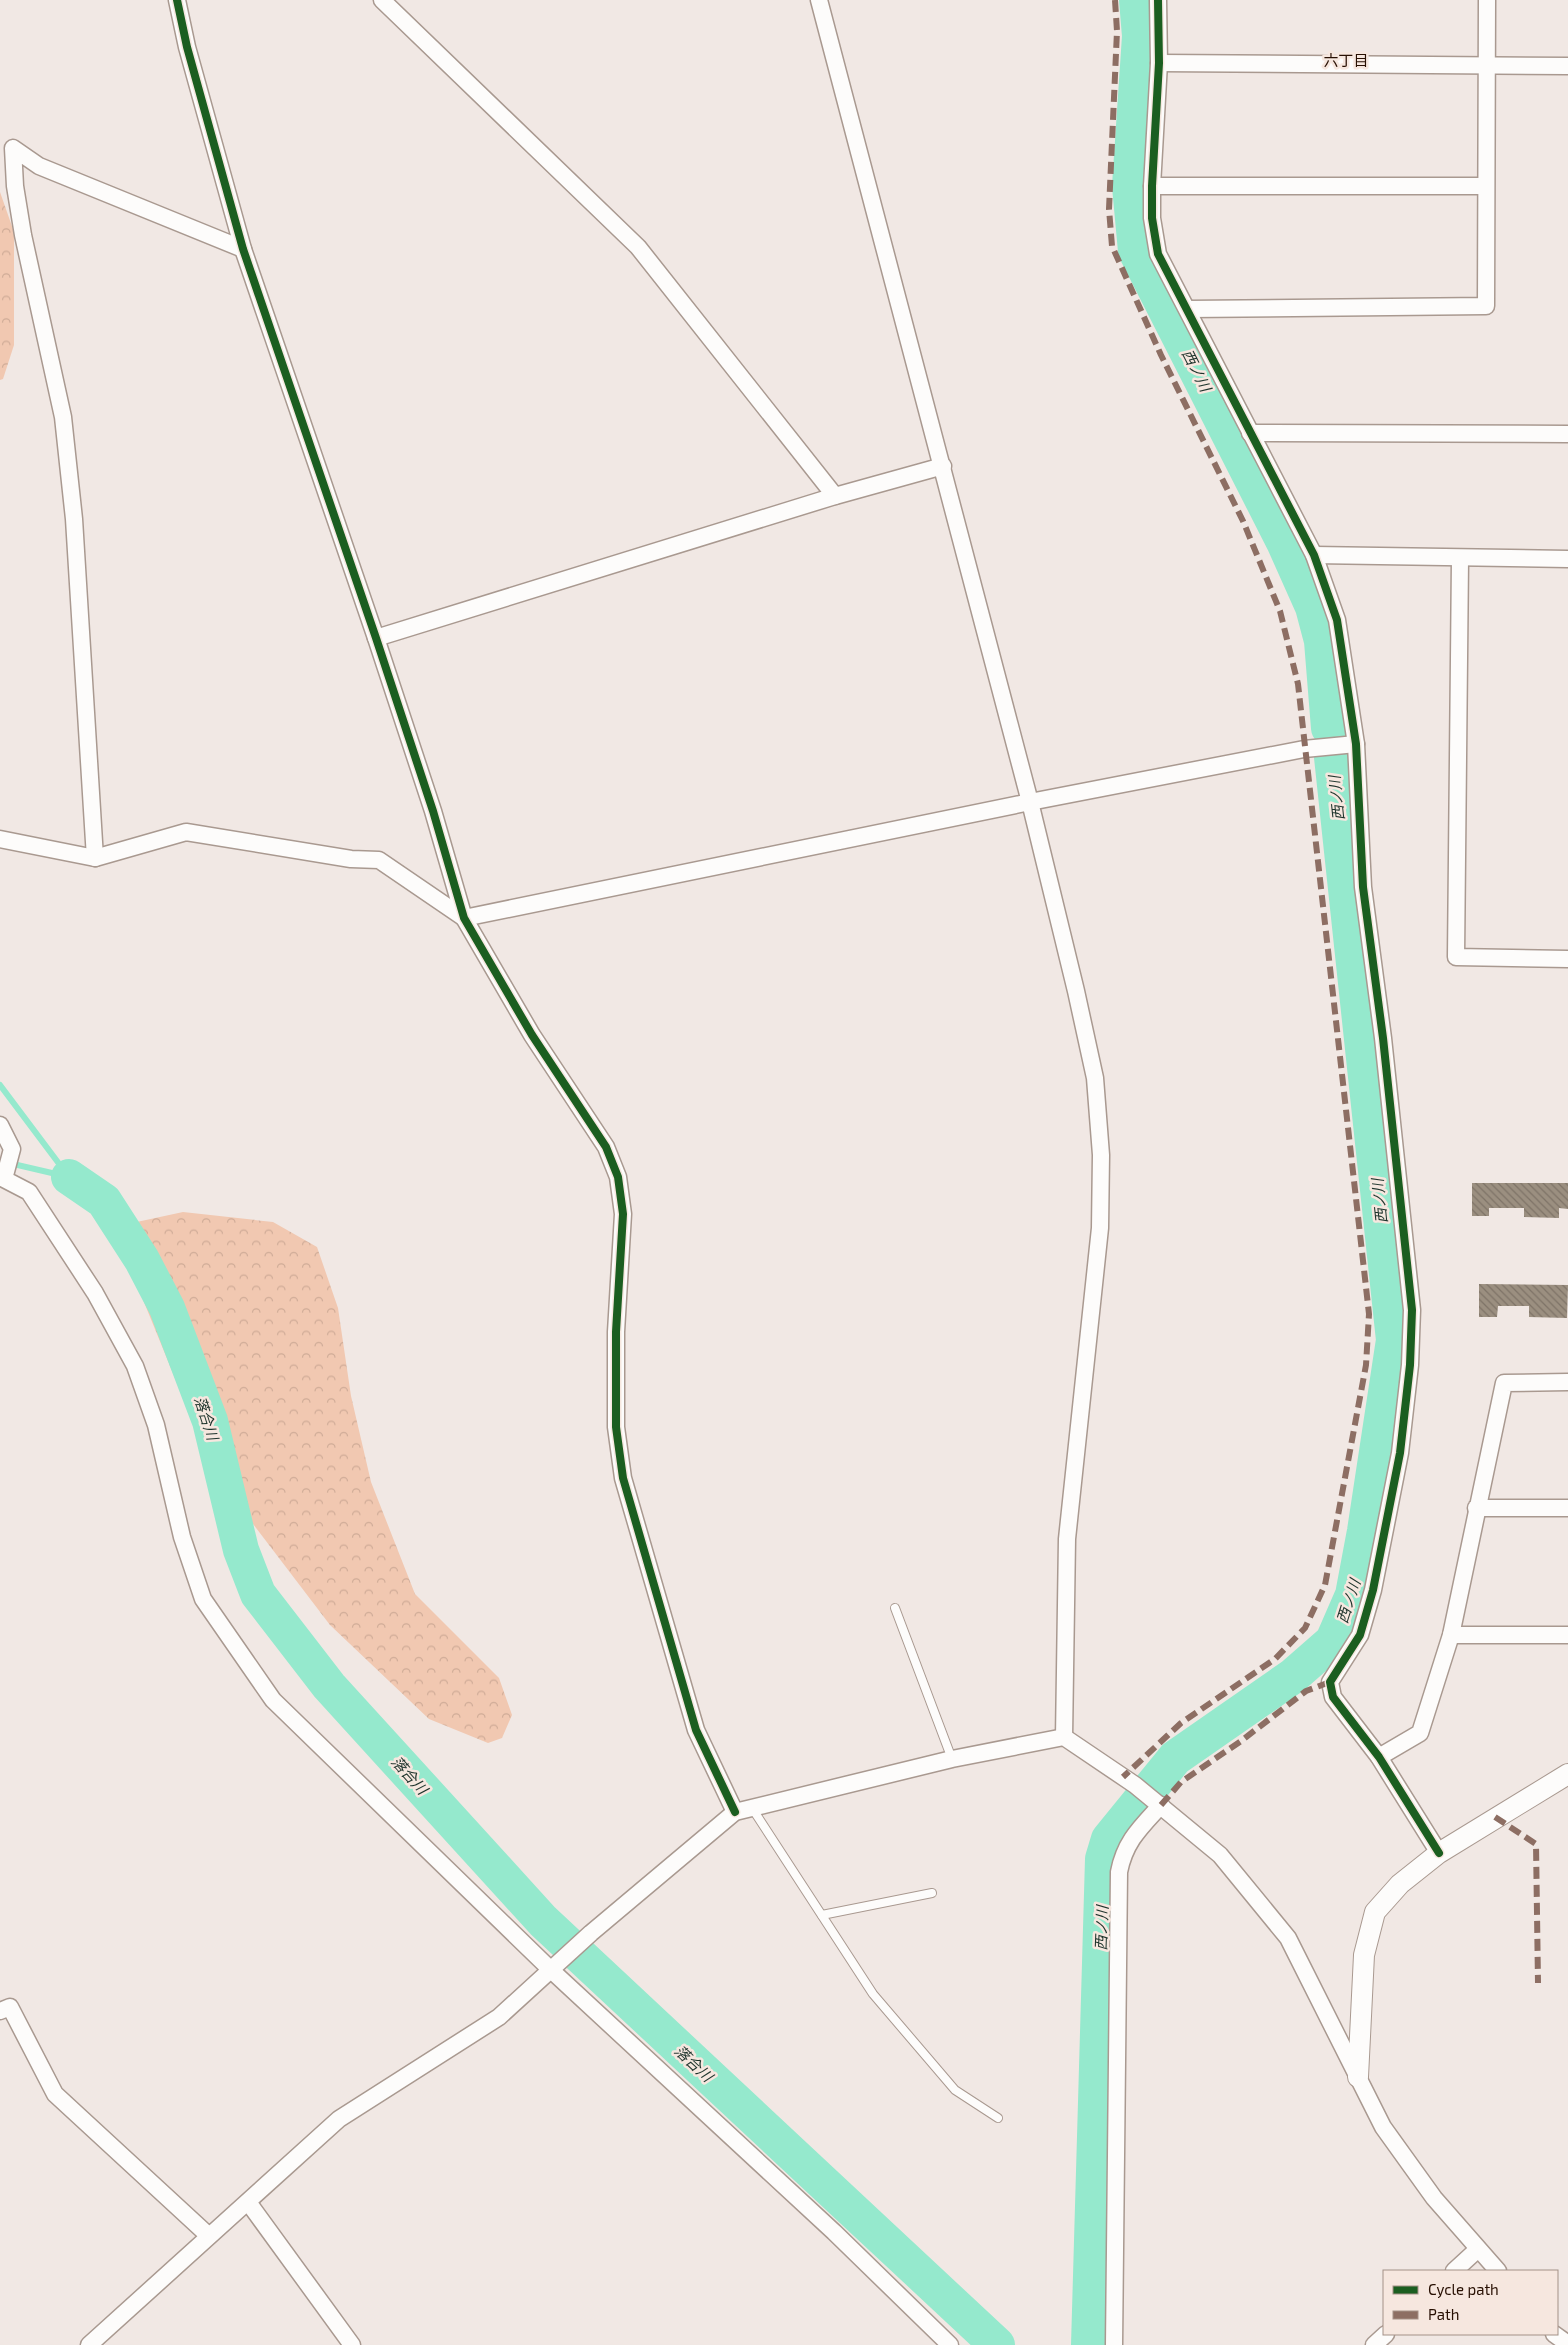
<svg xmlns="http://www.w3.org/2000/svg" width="1568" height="2345" viewBox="0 0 1568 2345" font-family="'Exo 2','Noto Sans JP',sans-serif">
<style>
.forest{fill:url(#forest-crowns)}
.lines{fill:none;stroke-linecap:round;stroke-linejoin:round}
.stream{stroke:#95e9cd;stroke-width:6}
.river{stroke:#95e9cd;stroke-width:36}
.building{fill:url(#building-back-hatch)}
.service-casing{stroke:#a99990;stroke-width:10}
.minor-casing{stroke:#a99990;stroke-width:19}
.tertiary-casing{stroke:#a99990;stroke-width:22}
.service{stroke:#fdfcfb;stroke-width:8}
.minor{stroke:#fdfcfb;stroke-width:16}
.tertiary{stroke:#fdfcfb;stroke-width:20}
.quiet{stroke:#8d6e63;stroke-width:6;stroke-dasharray:12 6;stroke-linecap:butt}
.cycleway-casing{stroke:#f6e7df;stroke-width:11}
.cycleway{stroke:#1b5e20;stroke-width:8}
.labels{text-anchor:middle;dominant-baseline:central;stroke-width:5;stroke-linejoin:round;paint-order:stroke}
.neighbourhood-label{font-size:15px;fill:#281003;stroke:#f6e7df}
.water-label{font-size:15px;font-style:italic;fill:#1e342c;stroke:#f6e7df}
</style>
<defs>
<pattern id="forest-crowns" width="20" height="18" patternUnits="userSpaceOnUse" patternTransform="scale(1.25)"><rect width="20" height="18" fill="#f1c8b1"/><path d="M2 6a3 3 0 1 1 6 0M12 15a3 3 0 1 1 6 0" fill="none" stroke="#cfab97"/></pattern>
<pattern id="building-back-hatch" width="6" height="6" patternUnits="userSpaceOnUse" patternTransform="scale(1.25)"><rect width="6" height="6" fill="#9b8f80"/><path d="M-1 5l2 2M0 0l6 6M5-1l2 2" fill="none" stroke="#7e7367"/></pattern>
</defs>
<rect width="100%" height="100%" fill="#f1e8e4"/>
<g class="forest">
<path d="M0 192 14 232V345L3 379 0 380Z"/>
<path d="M183 1212 273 1222 317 1247 338 1308 351 1396 371 1482 415 1594 499 1678 512 1715 502 1738 488 1743 429 1719 330 1625 234 1499 181 1393 135 1280 132 1223Z"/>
</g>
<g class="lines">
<g class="stream">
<path d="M0 1085 69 1177"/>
<path d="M0 1161 69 1177"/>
</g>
<g class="river">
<path d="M1137 0 1140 36 1130 186 1136 251 1284 542 1313 607 1322 641 1329 728"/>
<path d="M69 1177 104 1201 142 1260 167 1308 210 1421 241 1550 258 1594 329 1686 543 1921 997 2345"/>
<path d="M1089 2345 1103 1859 1109 1839 1175 1758 1293 1676 1333 1641 1353 1595 1365 1531 1394 1340 1332 757"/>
</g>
</g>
<g class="building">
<path d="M1472 1183H1568V1209L1559 1208V1218L1524 1217V1208H1489V1216H1472Z"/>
<path d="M1479 1284 1568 1285 1567 1318 1529 1317V1306H1498L1497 1317H1479Z"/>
</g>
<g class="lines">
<defs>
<g id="service">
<path d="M895 1608 952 1759"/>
<path d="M752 1808 873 1994 955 2090 998 2118"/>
<path d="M822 1915 932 1893"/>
</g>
<g id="minor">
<path d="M177 0 187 47 243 249 376 638 433 811 464 918 532 1035 606 1147 618 1177 623 1214 616 1332V1427L623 1478 696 1730 735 1812"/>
<path d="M382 0 638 247 835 496"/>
<path d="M819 0 1030 802 1076 991 1095 1078 1101 1155 1100 1228 1067 1539 1064 1737"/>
<path d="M1158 0 1159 63 1152 186V218L1158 254 1314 555 1337 620 1356 744 1363 887 1383 1038 1412 1310 1410 1365 1400 1453 1373 1590 1360 1635 1330 1682 1333 1697 1379 1757 1439 1853"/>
<path d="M1159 63 1568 66"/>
<path d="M1152 186H1485"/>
<path d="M1188 309 1486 306 1487 0"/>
<path d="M1250 433 1568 434"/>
<path d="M1314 555 1568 559"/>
<path d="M1460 559 1456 957 1568 959"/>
<path d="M376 638 835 496 943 466"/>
<path d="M0 839 95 858 186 832 351 859 379 860 464 918 1030 802 1304 749 1356 744"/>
<path d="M95 858 74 519 63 417 23 235 15 186 13 148 39 166 243 249"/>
<path d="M0 1125 12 1149 4 1179 29 1192 95 1293 135 1366 156 1425 182 1537 203 1599 273 1700 551 1970 834 2232 950 2345"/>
<path d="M1476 1508H1568"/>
<path d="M1451 1635H1568"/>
<path d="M1379 1757 1420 1733 1451 1635 1504 1383 1568 1382"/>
<path d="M0 2011 10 2007 55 2094 209 2236"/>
<path d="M248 2202 352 2345"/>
<path d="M1454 2271 1478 2249"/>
<path d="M1554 2334 1568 2344"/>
<path d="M89 2345 339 2119 499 2017 591 1933 735 1812 952 1759 1064 1737 1135 1785 1220 1855 1288 1938 1383 2127 1434 2198 1498 2271"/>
<path d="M1114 2345 1119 1872C1125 1841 1141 1827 1161 1805"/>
<path d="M1374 2345 1386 2334"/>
</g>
<path id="tertiary" d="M1358 2077 1364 1955 1375 1912 1400 1884 1439 1853 1568 1774"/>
</defs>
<use href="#service" class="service-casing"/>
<use href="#minor" class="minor-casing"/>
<use href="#tertiary" class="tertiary-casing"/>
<use href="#service" class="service"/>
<use href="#minor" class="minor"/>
<use href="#tertiary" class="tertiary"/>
<g class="quiet">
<path d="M1115 0 1117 31 1109 209 1112 246 1161 355 1243 521 1280 611 1298 684 1369 1314 1366 1365 1325 1585 1305 1628 1275 1659 1181 1723 1123 1777"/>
<path d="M1161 1805 1181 1782 1241 1741 1306 1691 1330 1682"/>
<path d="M1495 1817 1536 1844 1538 1983"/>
</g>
<defs>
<g id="cycleway">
<path d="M177 0 187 47 243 249 376 638 433 811 464 918 532 1035 606 1147 618 1177 623 1214 616 1332V1427L623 1478 696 1730 735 1812"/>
<path d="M1158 0 1159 63 1152 186V218L1158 254 1314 555 1337 620 1356 744 1363 887 1383 1038 1412 1310 1410 1365 1400 1453 1373 1590 1360 1635 1330 1682 1333 1697 1379 1757 1439 1853"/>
</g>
</defs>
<use href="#cycleway" class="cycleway-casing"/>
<use href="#cycleway" class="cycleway"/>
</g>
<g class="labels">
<g class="neighbourhood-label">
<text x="1346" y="60">六丁目</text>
</g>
<g class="water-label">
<text transform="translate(1197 370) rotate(63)">西ノ川</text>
<text transform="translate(1336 798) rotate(-96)">西ノ川</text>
<text transform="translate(1379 1201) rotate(-96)">西ノ川</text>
<text transform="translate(207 1418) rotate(72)">落合川</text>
<text transform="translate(1348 1601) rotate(-72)">西ノ川</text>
<text transform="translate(410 1775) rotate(48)">落合川</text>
<text transform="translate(1101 1928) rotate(-88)">西ノ川</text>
<text transform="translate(694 2063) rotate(43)">落合川</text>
</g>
</g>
<rect x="1383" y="2270" width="175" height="65" fill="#f6e7df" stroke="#a49187"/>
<rect x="1393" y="2286" width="25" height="8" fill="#1b5e20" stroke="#a49187"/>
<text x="1428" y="2295" font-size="15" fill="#281003">Cycle path</text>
<rect x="1393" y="2311" width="25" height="8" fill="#8d6e63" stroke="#a49187"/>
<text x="1428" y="2320" font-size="15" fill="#281003">Path</text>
</svg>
